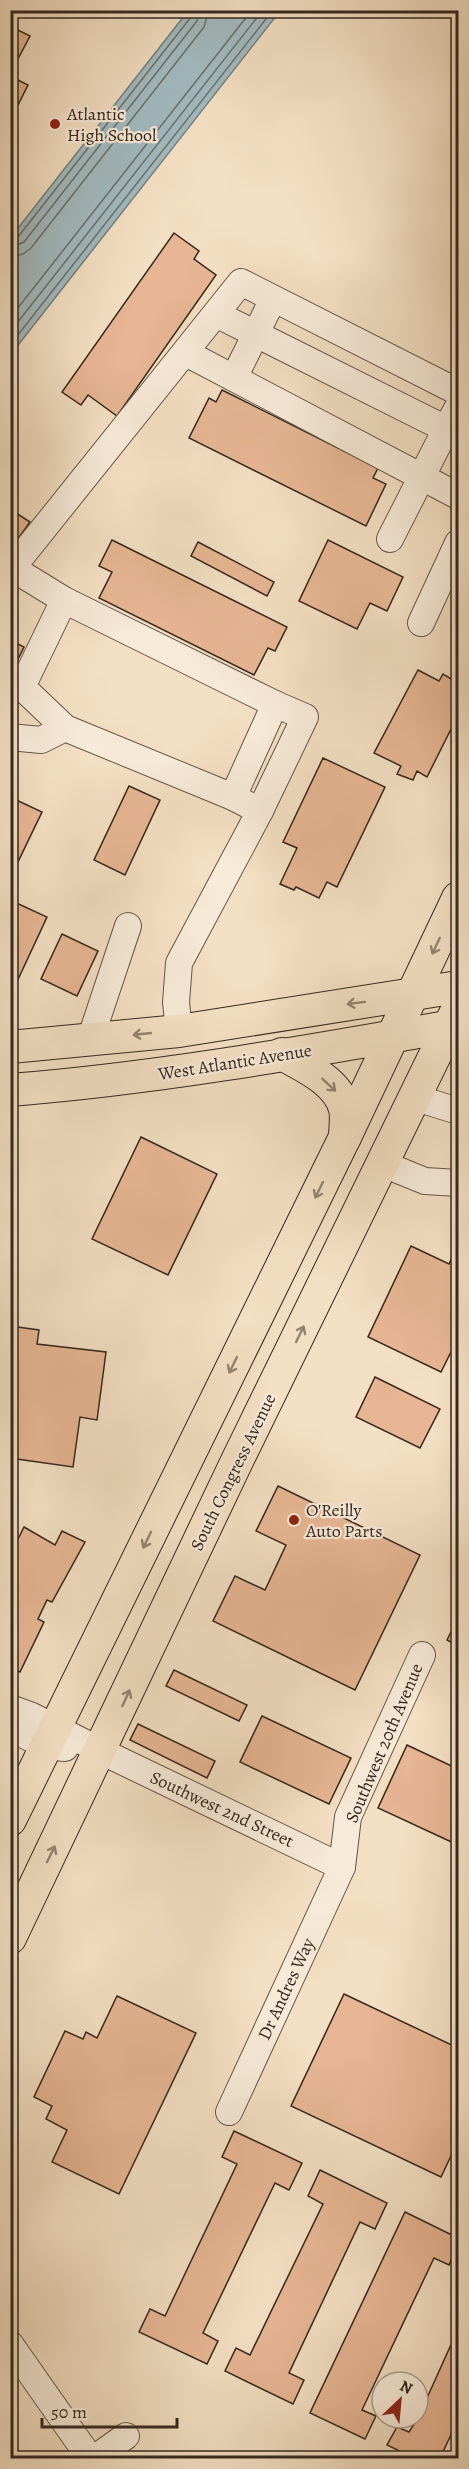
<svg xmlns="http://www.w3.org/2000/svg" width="469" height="2469" viewBox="0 0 469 2469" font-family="Alegreya,serif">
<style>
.water{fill:#a1babf;stroke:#767f7f;stroke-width:1.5}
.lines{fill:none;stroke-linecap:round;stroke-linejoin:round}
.shore{stroke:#6b706e;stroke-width:1.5}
.building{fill:#e7b593;stroke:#35271e;stroke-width:1.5}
.minor-casing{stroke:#645547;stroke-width:28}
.major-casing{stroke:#35271e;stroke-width:34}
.minor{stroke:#f7ead8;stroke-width:26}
.major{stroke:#f3dfc3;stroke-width:32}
.oneway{stroke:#948370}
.poi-dot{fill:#8f2418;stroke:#f7ead8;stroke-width:2}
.labels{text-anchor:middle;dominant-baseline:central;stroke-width:4.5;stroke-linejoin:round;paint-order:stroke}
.poi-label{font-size:18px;fill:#35271e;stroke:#f7ead8;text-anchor:start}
.street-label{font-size:18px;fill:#35271e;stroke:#f7ead8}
</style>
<rect width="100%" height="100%" fill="#f3dfc3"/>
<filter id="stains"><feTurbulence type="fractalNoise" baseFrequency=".00333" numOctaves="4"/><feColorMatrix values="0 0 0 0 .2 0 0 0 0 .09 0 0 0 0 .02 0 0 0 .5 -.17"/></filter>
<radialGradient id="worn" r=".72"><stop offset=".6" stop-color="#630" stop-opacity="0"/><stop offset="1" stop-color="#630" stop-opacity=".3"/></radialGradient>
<path class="water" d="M188 11H280L11 354V237Z"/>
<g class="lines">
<g class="shore">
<path d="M10 240 18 237 191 17 192 10"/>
<path d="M10 248 24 242 197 21 200 10"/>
<path d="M10 257 23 254 31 248 204 27 209 10"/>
<path d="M10 318 252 10"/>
<path d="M10 332 263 10"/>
<path d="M10 345 273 10"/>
</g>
</g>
<g class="building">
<path d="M10 26 30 36 10 74Z"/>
<path d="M10 76 28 85 10 121Z"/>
<path d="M174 233 199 251 194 259 216 275 117 416 88 395 81 405 62 392Z"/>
<path d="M222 390 378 468 373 478 386 484 366 526 189 438 209 398 216 402Z"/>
<path d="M10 509 30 522 10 550Z"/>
<path d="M112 540 287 627 275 651 268 648 254 675 99 598 112 572 99 566Z"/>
<path d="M328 540 403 577 387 611 370 603 357 629 299 601Z"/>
<path d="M198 542 274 582 267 596 191 556Z"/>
<path d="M458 584V597L453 594Z"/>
<path d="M10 640 24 647 10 675Z"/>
<path d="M418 670 439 681 443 674 458 683V715L427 777 417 771 413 780 397 774 401 766 374 753Z"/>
<path d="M323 758 385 787 337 887 327 882 319 898 296 887 294 890 280 884 297 848 283 842Z"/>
<path d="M129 786 160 800 125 875 94 860Z"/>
<path d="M10 797 42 812 14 870 10 869Z"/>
<path d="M10 900 47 917 14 988 10 986Z"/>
<path d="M62 934 98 951 77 996 41 979Z"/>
<path d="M141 1137 217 1174 168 1275 92 1239Z"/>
<path d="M411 1246 449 1264 454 1253 458 1255V1343L456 1342 441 1372 368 1337Z"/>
<path d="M10 1326 39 1330 37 1344 106 1352 97 1420 80 1417 73 1467 10 1458Z"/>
<path d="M375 1377 440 1409 420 1448 356 1417Z"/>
<path d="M278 1486 420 1555 355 1690 213 1621 235 1576 265 1590 286 1545 256 1531Z"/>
<path d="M24 1527 55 1545 62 1531 85 1542 52 1602 47 1600 38 1619 44 1622 20 1672 10 1668V1597L15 1588 10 1586V1555Z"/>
<path d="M458 1618V1646L447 1640Z"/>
<path d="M174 1670 247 1705 239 1721 166 1686Z"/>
<path d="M262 1716 351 1758 329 1804 240 1762Z"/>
<path d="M138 1724 215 1761 207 1778 130 1740Z"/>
<path d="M407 1745 458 1769V1845L378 1808Z"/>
<path d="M344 1994 458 2048V2141L441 2177 291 2106Z"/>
<path d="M117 1996 196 2033 119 2194 52 2162 67 2130 46 2119 52 2106 34 2097 65 2031 83 2039 86 2032 97 2038Z"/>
<path d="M234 2131 302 2163 289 2190 275 2183 203 2333 218 2341 207 2364 139 2332 150 2309 165 2316 237 2164 222 2157Z"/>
<path d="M320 2170 387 2203 375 2229 360 2222 289 2373 304 2380 293 2404 225 2371 236 2348 250 2355 323 2204 308 2196Z"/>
<path d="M405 2212 458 2238V2244L449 2265 434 2258 362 2410 376 2416 365 2439 310 2413Z"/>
<path d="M458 2329V2420L440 2458H414L387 2445 397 2427 409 2432 418 2418Z"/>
</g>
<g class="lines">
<defs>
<g id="minor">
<path d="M216 314 446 429 458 407"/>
<path d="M186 353 458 496"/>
<path d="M234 378 273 299"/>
<path d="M390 539 446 429"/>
<path d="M64 600 22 687 65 728 233 797"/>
<path d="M421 623 458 543"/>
<path d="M10 737 41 740 65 728"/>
<path d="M260 811 305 717 275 704"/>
<path d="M179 1031 176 1002 179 963 260 811 233 797 275 704 64 600 12 568 241 282 458 392"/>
<path d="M90 1040 128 926"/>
<path d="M416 1098 458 1111"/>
<path d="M383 1164 425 1181 458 1183"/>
<path d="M10 1708 32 1716 111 1756 342 1867"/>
<path d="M10 1728 46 1746 65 1748"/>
<path d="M229 2112 342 1867 348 1817 422 1655"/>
<path d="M10 2344 90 2458"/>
<path d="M95 2458 126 2436"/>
</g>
<g id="major">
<path d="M10 1047 179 1031 458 987"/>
<path d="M282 1054C305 1067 338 1081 345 1109 347 1117 345 1129 345 1137"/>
<path d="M10 1090C161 1078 310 1051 458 1025"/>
<path d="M10 1820 345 1137 458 898"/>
<path d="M10 1938 237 1461 458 1008"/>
</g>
</defs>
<use href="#minor" class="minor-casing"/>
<use href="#major" class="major-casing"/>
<use href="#minor" class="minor"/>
<use href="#major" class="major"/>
</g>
<defs><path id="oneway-shaft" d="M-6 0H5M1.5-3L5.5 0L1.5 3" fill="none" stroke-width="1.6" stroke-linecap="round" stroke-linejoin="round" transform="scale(1.5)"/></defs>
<g class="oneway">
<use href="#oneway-shaft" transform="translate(436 946) rotate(115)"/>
<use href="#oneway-shaft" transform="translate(356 1003) rotate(173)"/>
<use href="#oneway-shaft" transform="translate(142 1034) rotate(174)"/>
<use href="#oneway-shaft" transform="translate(329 1085) rotate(43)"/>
<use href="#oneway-shaft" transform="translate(319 1190) rotate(116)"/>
<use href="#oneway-shaft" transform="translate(300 1334) rotate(-64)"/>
<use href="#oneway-shaft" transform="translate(233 1365) rotate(116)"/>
<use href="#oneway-shaft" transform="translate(147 1540) rotate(116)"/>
<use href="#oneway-shaft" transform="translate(126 1698) rotate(-65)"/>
<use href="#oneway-shaft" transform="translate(51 1854) rotate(-64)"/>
</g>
<g class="poi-dot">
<circle cx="55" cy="124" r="6"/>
<circle cx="294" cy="1520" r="6"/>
</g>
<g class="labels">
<g class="poi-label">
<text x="67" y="114">Atlantic<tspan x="67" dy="21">High School</tspan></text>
<text x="306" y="1510">O'Reilly<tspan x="306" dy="21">Auto Parts</tspan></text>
</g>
<g class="street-label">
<text transform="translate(235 1062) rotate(-9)">West Atlantic Avenue</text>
<text transform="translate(233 1472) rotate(-64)">South Congress Avenue</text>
<text transform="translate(384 1743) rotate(-67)">Southwest 20th Avenue</text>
<text transform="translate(222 1809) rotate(25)">Southwest 2nd Street</text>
<text transform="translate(286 1989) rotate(-65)">Dr Andres Way</text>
</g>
</g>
<rect width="469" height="2469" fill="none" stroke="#f3dfc3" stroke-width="36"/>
<rect x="12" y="12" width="445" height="2445" fill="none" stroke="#35271e" stroke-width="3"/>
<rect x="18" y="18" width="433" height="2433" fill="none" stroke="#35271e" stroke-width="1.5"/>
<g transform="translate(400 2400) rotate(26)"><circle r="28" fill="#f7ead8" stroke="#a99c8e" stroke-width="1.5"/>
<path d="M0-4.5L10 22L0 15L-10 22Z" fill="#8f2418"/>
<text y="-9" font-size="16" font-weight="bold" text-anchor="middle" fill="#35271e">N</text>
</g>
<path d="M42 2418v9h135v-9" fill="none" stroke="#35271e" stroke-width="3"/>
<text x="51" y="2418" font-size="18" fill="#35271e" stroke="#f7ead8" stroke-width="4.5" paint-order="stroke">50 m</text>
<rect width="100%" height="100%" filter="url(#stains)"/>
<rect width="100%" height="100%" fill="url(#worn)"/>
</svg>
